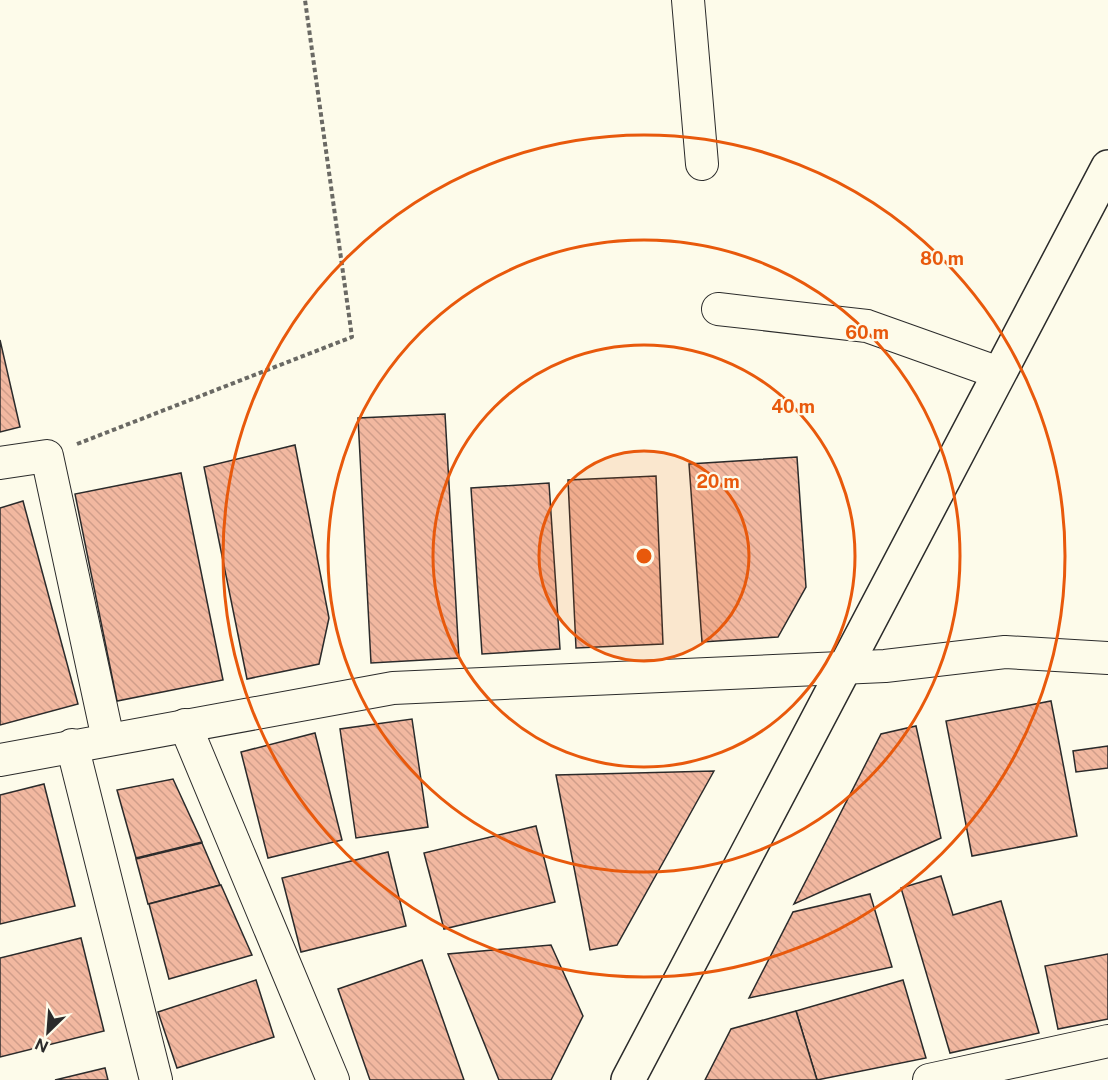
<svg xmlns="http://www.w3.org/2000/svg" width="1108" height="1080" viewBox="0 0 1108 1080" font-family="'Public Sans',sans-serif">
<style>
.building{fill:url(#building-back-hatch);stroke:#2b2b2b;stroke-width:1.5}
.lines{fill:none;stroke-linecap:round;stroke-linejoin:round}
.minor-casing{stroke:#2b2b2b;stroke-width:34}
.primary-casing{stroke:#2b2b2b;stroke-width:36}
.path{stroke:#6a6964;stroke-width:4;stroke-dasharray:4.5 3;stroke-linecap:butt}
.minor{stroke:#fdfbea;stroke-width:32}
.primary{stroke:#fdfbea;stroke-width:33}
.ring{fill:none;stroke:#e8590c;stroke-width:3}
.centre{fill:#e8590c;stroke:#fdfbea;stroke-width:3}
.ring-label{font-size:18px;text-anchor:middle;font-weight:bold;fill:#e8590c;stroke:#fdfbea;stroke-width:4.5;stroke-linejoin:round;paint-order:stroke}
</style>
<defs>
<pattern id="building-back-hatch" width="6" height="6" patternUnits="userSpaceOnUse" patternTransform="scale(1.5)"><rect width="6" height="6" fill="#f2b8a0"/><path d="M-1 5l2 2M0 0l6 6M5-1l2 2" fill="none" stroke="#d09e8a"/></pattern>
</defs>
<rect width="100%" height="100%" fill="#fdfbea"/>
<g class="building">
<path d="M0 340 20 427 0 432Z"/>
<path d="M445 414 459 658 371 663 358 418Z"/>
<path d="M295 445 329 618 319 664 247 679 204 467Z"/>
<path d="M797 457 806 587 778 637 702 642 689 464Z"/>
<path d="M181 473 223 680 117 701 75 494Z"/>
<path d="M656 476 663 644 576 648 568 480Z"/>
<path d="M549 483 560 649 482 654 471 488Z"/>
<path d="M23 501 78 704 0 725V508Z"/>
<path d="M1051 701 1077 836 972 856 946 721Z"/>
<path d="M412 719 428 827 356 838 340 729Z"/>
<path d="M916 726 941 838 794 904 881 734Z"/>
<path d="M315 733 342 840 268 858 241 752Z"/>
<path d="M1108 746V768L1076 772 1073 751Z"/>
<path d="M714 771 617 945 590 950 556 775Z"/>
<path d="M173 779 202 842 136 858 117 790Z"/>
<path d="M44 784 75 906 0 924V795Z"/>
<path d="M536 826 555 902 444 929 424 853Z"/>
<path d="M202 843 220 885 148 904 136 859Z"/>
<path d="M388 852 406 926 301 952 282 878Z"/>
<path d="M941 876 953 915 1001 901 1039 1033 950 1053 901 888Z"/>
<path d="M221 885 252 955 169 979 149 904Z"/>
<path d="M870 894 892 967 749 998 793 912Z"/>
<path d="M81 938 104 1031 0 1057V958Z"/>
<path d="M551 945 583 1016 551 1080H499L448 954Z"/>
<path d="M1108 954V1019L1058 1029 1045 966Z"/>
<path d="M422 960 464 1080H370L338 989Z"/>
<path d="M256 980 274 1037 177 1068 158 1012Z"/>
<path d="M903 980 926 1058 817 1080 796 1011Z"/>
<path d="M796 1011 817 1080H705L731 1029Z"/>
<path d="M105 1068 108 1080H55Z"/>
</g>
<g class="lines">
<defs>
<g id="minor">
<path d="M688 0 702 164"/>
<path d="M718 309 867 326 999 373"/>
<path d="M0 463 47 456 108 739"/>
<path d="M185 725 333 1080"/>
<path d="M72 745 156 1080"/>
<path d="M0 760 393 688 885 666 1005 652 1108 658"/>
<path d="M929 1080 1108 1041"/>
</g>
<path id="primary" d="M628 1080 1108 167"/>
</defs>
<use href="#minor" class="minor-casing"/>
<use href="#primary" class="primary-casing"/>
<path class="path" d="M77 444 352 337 305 0"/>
<use href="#minor" class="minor"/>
<use href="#primary" class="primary"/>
</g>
<circle cx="644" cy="556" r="105" fill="#e8590c" fill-opacity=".12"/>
<g class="ring">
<circle cx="644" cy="556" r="105"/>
<circle cx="644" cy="556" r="211"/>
<circle cx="644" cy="556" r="316"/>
<circle cx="644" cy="556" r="421"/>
</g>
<circle cx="644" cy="556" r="9" class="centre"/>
<g class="ring-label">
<text x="942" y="265">80 m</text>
<text x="867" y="339">60 m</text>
<text x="793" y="413">40 m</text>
<text x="718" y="488">20 m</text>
</g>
<g transform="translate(48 1032) rotate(205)" stroke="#fdfbea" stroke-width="4.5" paint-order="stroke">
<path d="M0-4.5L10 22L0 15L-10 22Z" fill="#2b2b2b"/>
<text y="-9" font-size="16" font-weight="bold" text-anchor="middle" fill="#2b2b2b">N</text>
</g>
</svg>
